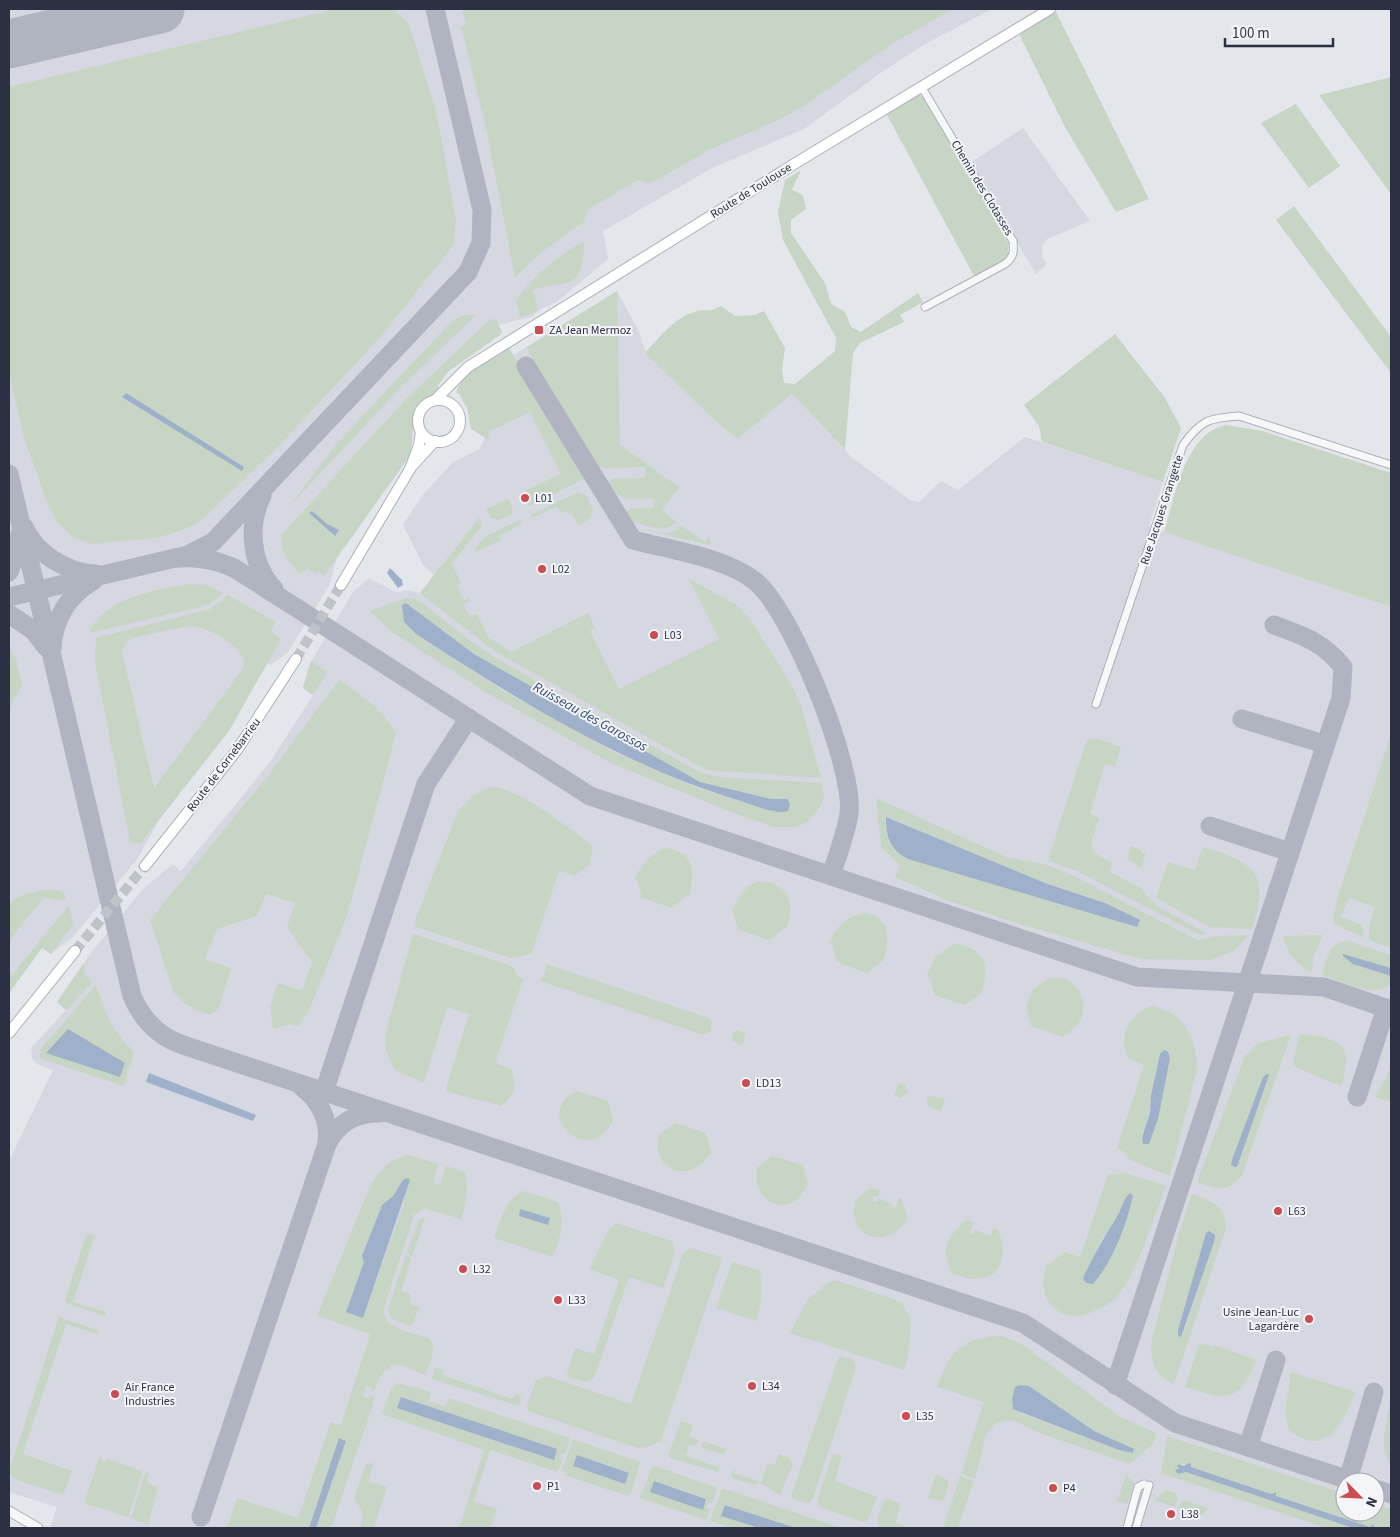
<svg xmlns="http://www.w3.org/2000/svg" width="1400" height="1537" viewBox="0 0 1400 1537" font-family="'Source Sans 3',sans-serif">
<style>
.built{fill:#d5d8e0;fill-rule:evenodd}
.green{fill:#c7d5c5;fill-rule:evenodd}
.water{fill:#9fb0ca}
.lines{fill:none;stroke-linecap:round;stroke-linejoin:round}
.taxiway{stroke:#b0b4c0;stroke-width:19}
.runway{stroke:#b0b4c0;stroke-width:49}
.secondary-tunnel{stroke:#bec2c9;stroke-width:10;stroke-dasharray:10 5;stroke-linecap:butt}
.minor-casing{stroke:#acb0b9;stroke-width:9}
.tertiary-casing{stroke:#acb0b9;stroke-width:11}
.secondary-casing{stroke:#acb0b9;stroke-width:12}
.minor{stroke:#f6f7f9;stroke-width:7}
.tertiary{stroke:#f6f7f9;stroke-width:9}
.secondary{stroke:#fff;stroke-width:10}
.poi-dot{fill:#cc4c52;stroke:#f3f5f8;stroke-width:2}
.labels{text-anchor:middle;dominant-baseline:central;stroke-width:4;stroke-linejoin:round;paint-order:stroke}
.street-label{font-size:12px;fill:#2b3143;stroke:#f3f5f8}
.poi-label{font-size:12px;fill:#2b3143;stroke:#f3f5f8;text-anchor:start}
.water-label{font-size:14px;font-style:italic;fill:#364c77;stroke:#f3f5f8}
</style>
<rect width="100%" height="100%" fill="#e3e6eb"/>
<g class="built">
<path d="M9 9H992L925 44 882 72 804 129 712 168 603 231 608 259 557 302 541 309 531 317 486 328 411 398 337 557 330 584 288 652 271 665 262 660 161 816 138 858 73 937 51 954 42 948 9 993Z"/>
<path d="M1023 128 1090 221 1047 239 1042 246V256L1047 264 1036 274 969 164Z"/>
<path d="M617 291 638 330 646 353 713 419 738 439 792 394 851 457 910 500 919 502 941 481 958 490 1025 437 1163 482 1149 526 1391 607V1528H50L57 1507 9 1492V1161L53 1070 39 1065 32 1058 31 1048 66 1010 57 1002 90 954 143 889 173 864 181 871 270 762 313 695 303 688 309 665 353 592 369 578 395 592 408 590 420 593 434 575 423 565 403 525 422 496 452 463 479 449 484 440 486 428 512 356ZM1345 1482H1375V1512H1345Z"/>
</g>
<g class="green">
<path d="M335 9H394L409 24 437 115 456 220 454 244 384 333 279 446 204 518 188 528 161 537 93 544 81 541 69 534 58 523 49 507 24 438 9 372V87Z"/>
<path d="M462 9H953L893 43 804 106 778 120 709 150 650 184 638 180 587 210 584 222 544 250 515 278 488 137 461 26 466 25Z"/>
<path d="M1056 12 1149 199 1116 212 1066 129 1019 34Z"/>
<path d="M1391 77V194L1319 95Z"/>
<path d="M918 94 929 102 1008 243V255L999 264 974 276 886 113Z"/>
<path d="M1296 104 1340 166 1309 188 1261 123Z"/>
<path d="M801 170 792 190 803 195 806 209 791 220V233L825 283 831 304 845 312 851 327 861 332 918 293 923 302 900 315 904 322 860 343 853 353 845 450 792 394 738 439 713 419 645 353C660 337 675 316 698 311 708 309 709 313 721 306L735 316 755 315 764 311 785 348 782 370 784 383 795 384 835 351 836 338 783 240 778 212 785 180Z"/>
<path d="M1294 206 1391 337V373L1276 220Z"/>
<path d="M584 241C583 289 573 280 532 290L537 303V310L531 314 520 317 516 301C531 277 559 255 584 241Z"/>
<path d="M617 291 620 445 679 487 662 510 676 522C665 534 647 526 633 522L627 513 629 509 653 508 654 498C633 498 622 504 609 484L612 479 645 478V467L603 468 596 464 536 368 527 347Z"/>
<path d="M465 315H476L400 388 288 508 339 441 453 320Z"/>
<path d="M491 319 496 320 502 332 500 335 449 371 438 385 440 391 417 407C410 424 415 439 409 457L324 576 318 571 316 574 307 568 300 574C289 562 279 552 282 534L408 397Z"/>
<path d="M1115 334 1165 398 1181 428 1163 482 1042 442 1039 426 1024 405Z"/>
<path d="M509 348 586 478 530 506 524 502 530 499 526 490 561 474 530 412 488 432 489 440 471 429 467 408 459 394 456 393C462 371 491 359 509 348Z"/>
<path d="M1226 425 1262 431 1391 473V607L1164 532C1175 497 1185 433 1226 425Z"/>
<path d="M576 493 586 495C595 513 598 515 578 525L572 513 560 512 557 507 531 518V515Z"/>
<path d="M508 499 513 509 511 515 498 520 491 518 486 509Z"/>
<path d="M479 518 482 522 481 527 452 564 461 583 457 586 464 600 469 598 470 601 463 605 469 616 477 614 489 638 511 652 588 613 595 628 590 631 619 689 719 639 689 579 735 604 747 615 757 630 792 686 801 705 821 778 706 770 493 650 420 593Z"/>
<path d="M520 520 523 523 499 536 501 540 476 552 475 548 485 537Z"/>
<path d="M681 526 705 542 710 535V545L636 528 669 534Z"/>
<path d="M190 584 206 585 223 593 208 605 89 633C105 597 155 590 190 584Z"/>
<path d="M228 595 276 622 271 631 281 639 229 731 140 844 130 842 95 662 96 638 210 609ZM190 626C209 627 246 646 244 667L154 788 122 652 127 641 136 637Z"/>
<path d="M406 598H413L421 602 473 643 499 660 701 773 721 777 822 783 824 797 820 807 806 823 795 827H774L726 810 611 763 487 693 392 632 370 611ZM406 603 474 654 700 782 771 799H787L760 807 700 789 616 753 502 690 416 634 404 622Z"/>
<path d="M9 647 16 659 22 685 9 710Z"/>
<path d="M311 661 327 673 313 695 303 688Z"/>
<path d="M339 680C362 695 381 708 396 733L347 916 310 1008 298 1027 291 1024 273 1029 270 1006 278 983 302 991 312 962 287 927 295 903 266 894 257 916 217 929 205 959 231 968 219 1008 210 1015C194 1009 183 1005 173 991L150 920 268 776Z"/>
<path d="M1391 734V948L1369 940V927L1375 907 1349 898 1341 917 1362 925 1364 938 1333 923 1337 900Z"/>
<path d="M1095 738 1121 747 1115 767 1105 764 1090 814 1099 818 1091 843 1094 853 1112 863 1110 872 1141 888 1155 905 1206 933 1202 936 1077 871 1048 861 1086 742 1089 739Z"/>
<path d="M492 787C520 788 569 829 593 846L590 864 575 875 559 871 531 955C524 954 519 958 511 958L416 927 415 921 458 811 474 794Z"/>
<path d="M876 798 1006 857 1047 865 1070 874 1197 940 1217 936 1249 935 1234 951 1210 960 1141 959 1010 921 949 901 895 877 900 866 881 847ZM887 817 1045 883 1105 903 1139 920 1137 927 908 859Z"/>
<path d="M1131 846 1140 849 1142 853 1146 854 1141 868 1127 859Z"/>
<path d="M1203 847C1254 862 1271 872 1252 929L1210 927 1156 898 1168 862 1195 870Z"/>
<path d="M663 848C694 850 696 871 689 897L686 896 672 908 642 898 637 880 634 879C641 866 650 855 663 848Z"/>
<path d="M758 881C788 881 796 902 786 929L784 928 769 940 739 930 732 911C739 897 743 887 758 881Z"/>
<path d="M50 889 63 892 67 899 57 900 44 897 9 941V905C19 893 35 892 50 889Z"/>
<path d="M69 905 73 924 51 954 42 948 9 993V979Z"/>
<path d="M867 913C891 920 890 941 883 961L867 973 837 962 832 944 829 943C836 927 848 914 867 913Z"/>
<path d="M413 934 509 965 514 969 517 976 523 979 495 1063 511 1069C517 1090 517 1090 501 1106L445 1091 469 1014 447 1007 424 1083 395 1070 386 1051 385 1035Z"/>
<path d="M1323 935 1313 958 1312 972C1296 965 1287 953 1283 936Z"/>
<path d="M1348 941 1391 955V983C1375 1001 1341 981 1322 975 1327 959 1329 942 1348 941Z"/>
<path d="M954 944C975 945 991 960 984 982 984 985 982 992 981 993 977 997 970 1001 965 1005L934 995 930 977 927 976 936 956Z"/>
<path d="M83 964 86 976 92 982 66 1010 57 1002Z"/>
<path d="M546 964 709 1018 712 1022 711 1031 704 1035 540 981 545 973Z"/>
<path d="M1061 977C1081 983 1090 1006 1078 1024 1075 1029 1067 1033 1063 1037L1031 1026 1026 1008 1033 989 1050 978Z"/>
<path d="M96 985C106 1016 111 1029 134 1052L124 1086 42 1059 39 1055 41 1049ZM68 1030 104 1052 58 1055 47 1053Z"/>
<path d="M1153 1006C1184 1012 1197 1039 1197 1069L1170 1176 1129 1159 1125 1153 1117 1148 1144 1065 1129 1059C1127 1053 1123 1045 1124 1039 1126 1023 1138 1009 1153 1006ZM1160 1054 1161 1097 1158 1119 1142 1138C1151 1111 1153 1082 1160 1054Z"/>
<path d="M737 1030 746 1033 742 1046 732 1040V1035Z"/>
<path d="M1299 1034C1338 1038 1355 1042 1341 1086L1293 1066Z"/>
<path d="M1291 1035 1242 1175C1228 1194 1216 1188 1197 1182L1245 1056 1258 1043ZM1266 1074 1269 1076 1233 1157 1263 1077Z"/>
<path d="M1391 1068V1102L1375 1097Z"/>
<path d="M899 1083 905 1085 908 1091 901 1098 894 1096Z"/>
<path d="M577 1091 608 1101 613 1120C593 1162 548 1128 562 1104 564 1099 573 1094 577 1091Z"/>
<path d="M930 1096 945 1098 941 1112 927 1105V1098Z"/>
<path d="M675 1123 706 1133 711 1152C693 1185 650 1173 659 1135Z"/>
<path d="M407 1155 438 1164 433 1183 440 1184 446 1166 465 1172C469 1187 466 1205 461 1219L424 1208 414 1215 383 1311C384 1329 414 1333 429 1338 438 1348 430 1361 426 1373L424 1375 405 1366 390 1364V1368C380 1373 377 1382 374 1392L371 1391 372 1387 366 1386 363 1396 368 1398 370 1395 374 1396 372 1408 331 1528H316L346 1441 340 1438 309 1528H227L237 1498 298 1518 331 1422 341 1425 370 1334 317 1316 372 1182 388 1163ZM403 1180 404 1203 363 1318 347 1312 364 1262 362 1256 382 1205 393 1196Z"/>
<path d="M772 1156 803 1165 808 1184C804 1191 799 1198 793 1202 770 1213 752 1189 757 1168Z"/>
<path d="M1126 1173 1166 1186C1154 1215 1138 1271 1119 1294 1110 1305 1097 1311 1083 1315 1073 1317 1063 1316 1055 1309 1040 1296 1043 1282 1046 1264L1049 1265 1064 1252 1080 1257 1108 1175ZM1126 1197H1133L1124 1226 1100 1276 1086 1271 1102 1239 1116 1220Z"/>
<path d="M870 1188 880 1191 878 1197 873 1196 872 1201 877 1202 878 1198 892 1204V1207L896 1208 899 1198H901L908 1218C888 1250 848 1241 855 1201Z"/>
<path d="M524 1191 558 1202C566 1223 560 1237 553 1257L494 1238C500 1222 506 1197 524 1191ZM520 1209 549 1218 548 1225 519 1216Z"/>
<path d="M1192 1194C1211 1201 1225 1205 1226 1228L1174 1384C1155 1376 1151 1364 1151 1344L1180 1230ZM1215 1235 1187 1324 1181 1337 1178 1336V1330L1201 1256Z"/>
<path d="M422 1218H425L412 1257 407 1252 419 1220Z"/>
<path d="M967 1220 973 1222 970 1233 973 1234 975 1230 991 1236 993 1229 998 1230C1000 1236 1003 1244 1003 1250 1002 1280 976 1285 953 1273 938 1250 948 1235 967 1220Z"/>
<path d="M616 1223 672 1241 675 1253 663 1288 629 1277 594 1378 585 1382 569 1377 567 1373 575 1348 594 1354 619 1280 589 1269 609 1229Z"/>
<path d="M90 1234 95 1235 73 1302 106 1312 105 1316 66 1303 65 1300 86 1236Z"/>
<path d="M690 1248 721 1257 720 1265 661 1441 648 1447 638 1448 528 1411 527 1406 536 1380 547 1376 631 1404 683 1254Z"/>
<path d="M406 1254 411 1259 401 1291 410 1294 411 1304 419 1307 413 1323 409 1325 392 1319 388 1309Z"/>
<path d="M732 1262 759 1270C764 1285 761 1306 756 1321L716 1308Z"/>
<path d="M830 1281H838L894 1299 903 1305 911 1320 908 1358 904 1370 790 1333 808 1299Z"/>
<path d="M59 1317 100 1331 98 1334 66 1324 23 1454 72 1471 63 1495 14 1479 9 1472Z"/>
<path d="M993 1336H1001L1020 1343 1119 1416 1156 1433 1153 1444 1130 1464 1045 1435 1012 1420 997 1423 986 1434 975 1479 961 1474 984 1402 937 1387C950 1354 956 1342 993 1336ZM1029 1386 1094 1431 1134 1449 1119 1450 1020 1413Z"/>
<path d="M1203 1344 1213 1347 1214 1345 1256 1360C1240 1404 1224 1400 1185 1387L1199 1345Z"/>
<path d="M839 1356 854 1360 856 1368 813 1498 807 1504 792 1498 791 1496Z"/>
<path d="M437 1368 443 1370 442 1375 513 1399 515 1394 521 1396 519 1406 432 1379 434 1369Z"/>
<path d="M1291 1372 1355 1392C1343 1424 1325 1460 1289 1430L1285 1413Z"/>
<path d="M398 1383 431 1392 429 1401 445 1407 449 1398 570 1438 565 1454H561L560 1459 563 1460 557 1472 490 1450 474 1501 497 1509 490 1528H459L484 1450 382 1414 391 1389ZM401 1397 557 1450 554 1460 397 1408Z"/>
<path d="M1390 1404H1391V1465C1378 1451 1386 1421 1390 1404Z"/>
<path d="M681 1421 693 1425 689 1437 699 1440 695 1446 689 1445 686 1456 720 1468 718 1472 670 1458 668 1455Z"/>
<path d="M1167 1436 1345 1494V1512H1375V1504L1391 1509V1528H1375L1373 1524 1370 1527 1276 1496 1274 1491 1271 1494 1191 1467V1464H1178L1181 1468 1178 1474 1186 1472 1353 1528H1326L1161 1473Z"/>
<path d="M573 1439 640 1462 632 1491 628 1496 564 1475 566 1472 562 1470ZM577 1455 629 1473 625 1484 573 1466Z"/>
<path d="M703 1441 726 1449 724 1455 702 1448Z"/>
<path d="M779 1454 788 1457 793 1464 780 1495 761 1483 768 1463 775 1465Z"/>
<path d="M833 1454 842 1456 835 1481 877 1497 868 1520 864 1522 819 1507 818 1498Z"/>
<path d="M100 1456 102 1457 101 1461 106 1462 107 1459 140 1470 142 1474 128 1517 84 1503Z"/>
<path d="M374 1463 368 1481 387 1487 374 1528H360L363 1512 354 1498 366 1464Z"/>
<path d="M653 1465 717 1488 712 1504 708 1503 706 1508 710 1509 706 1520 640 1498ZM655 1481 706 1498 703 1509 651 1492Z"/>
<path d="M735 1467 734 1473 758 1481 757 1485 733 1479 731 1474Z"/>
<path d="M149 1473 147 1482 158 1488 148 1525 131 1518 145 1474Z"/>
<path d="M936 1474 949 1481 945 1498 941 1501 928 1498Z"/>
<path d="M1126 1475 1134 1483 1128 1504 1117 1501Z"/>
<path d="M960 1476 974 1481 958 1528H943Z"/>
<path d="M722 1488 841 1528H796L725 1505 722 1516 759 1528H732L710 1521Z"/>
<path d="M1166 1490 1175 1493 1178 1498 1175 1507 1154 1500Z"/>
<path d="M886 1499 900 1503 896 1523 910 1528 879 1527 877 1520 884 1500Z"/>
<path d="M1182 1500 1208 1508 1202 1516 1178 1508Z"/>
</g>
<g class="water">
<path d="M126 393 244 467 242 471 122 397Z"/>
<path d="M312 511 327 524 339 530 335 536 309 513Z"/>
<path d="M390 568 402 580 403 585 398 588 387 573Z"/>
<path d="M406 603 474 654 700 782 771 799H787L790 804 788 811C775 815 754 805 741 801 623 766 518 700 416 634L404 622 402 605Z"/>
<path d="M886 817 1045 883 1105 903 1140 920 1137 927 908 859C890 849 886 838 886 817Z"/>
<path d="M1343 954 1391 968V976L1353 964 1343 956Z"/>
<path d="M68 1029 125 1063 120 1077 46 1053Z"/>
<path d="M1164 1050 1168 1052 1170 1058 1158 1119 1149 1144H1143L1142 1138 1150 1112 1151 1096 1160 1054Z"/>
<path d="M149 1073 256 1115 253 1121 146 1082Z"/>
<path d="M1267 1074 1269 1075 1237 1167H1234L1231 1164 1233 1157 1263 1077Z"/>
<path d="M408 1178 410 1180 364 1315 363 1318 346 1312 364 1262 362 1256 382 1205 393 1196 403 1180Z"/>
<path d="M1130 1193 1133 1196C1126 1226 1113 1261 1093 1284L1086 1283 1083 1278C1092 1258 1103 1239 1115 1220 1121 1212 1122 1200 1130 1193Z"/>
<path d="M520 1209 550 1218 548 1225 519 1216Z"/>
<path d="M1209 1231 1215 1235 1214 1242 1181 1337 1178 1336V1330L1206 1233Z"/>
<path d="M1020 1385 1029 1386 1094 1431 1134 1449 1133 1453 1119 1450 1013 1409 1012 1399 1015 1387Z"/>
<path d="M401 1397 557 1449 554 1460 397 1408Z"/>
<path d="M339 1438 346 1441 316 1528H309Z"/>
<path d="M577 1455 629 1473 625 1484 573 1466Z"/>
<path d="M1189 1463 1191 1464V1467L1271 1494 1276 1492V1496L1370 1527 1373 1524 1375 1528H1353L1186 1472 1178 1474 1175 1470 1180 1468 1177 1467 1178 1464 1184 1466Z"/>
<path d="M654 1481 706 1499 703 1510 650 1492Z"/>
<path d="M725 1505 796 1528H759L721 1516Z"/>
</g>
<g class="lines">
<g class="taxiway">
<path d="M526 366 633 540C670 550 724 557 755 581 791 609 855 768 849 814 846 834 837 856 831 876"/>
<path d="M9 474 132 996C142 1019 159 1037 183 1045L1023 1323 1175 1423 1355 1482"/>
<path d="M262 496C247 526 251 565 274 589"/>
<path d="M24 527C35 553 67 573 96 574"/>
<path d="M175 558C197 557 214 559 234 568L590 796 1137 977 1324 987 1391 1010"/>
<path d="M9 572 18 548 20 534"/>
<path d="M9 597 188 555 213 542 468 272 481 243 482 210 435 9"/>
<path d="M9 614 33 630 46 647"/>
<path d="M52 649C53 620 68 595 93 581"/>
<path d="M1242 719 1324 744"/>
<path d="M1210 826 1290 852"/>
<path d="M302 1087C320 1101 330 1121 327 1144"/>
<path d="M324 1092 426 784 469 718"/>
<path d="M1357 1097 1386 1008"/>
<path d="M1115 1385 1341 698 1343 667C1323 642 1304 636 1274 625"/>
<path d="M1248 1447 1276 1360"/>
<path d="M1348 1480 1374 1392"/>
<path d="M1375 1489 1391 1494"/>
<path d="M201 1517 327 1144C339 1122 355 1113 380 1113"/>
</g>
<path class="runway" d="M9 44 160 9"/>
<g class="secondary-tunnel">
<path d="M296 659 341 585"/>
<path d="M75 951 145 866"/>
</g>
<defs>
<g id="minor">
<path d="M921 86 1013 241C1014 252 1014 257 1005 264L925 307"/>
<path d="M1096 704 1183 445C1201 420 1209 418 1239 416L1391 465"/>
<path d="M1127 1528 1138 1487 1144 1484"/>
<path d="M1136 1528 1149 1485"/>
</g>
<path id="tertiary" d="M9 1511 38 1528"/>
<g id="secondary">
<path d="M435 400 468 367 799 161 1050 9"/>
<circle cx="439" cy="421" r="21"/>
<path d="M412 466 435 441"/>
<path d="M341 585 410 469 419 445 421 432"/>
<path d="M145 866 237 750 296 659"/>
<path d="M9 1033 75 951"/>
</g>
</defs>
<use href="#minor" class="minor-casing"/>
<use href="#tertiary" class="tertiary-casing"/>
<use href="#secondary" class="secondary-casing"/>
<use href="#minor" class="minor"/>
<use href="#tertiary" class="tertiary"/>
<use href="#secondary" class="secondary"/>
</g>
<g class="poi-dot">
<rect x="534" y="325" width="10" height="10" rx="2.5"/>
<circle cx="525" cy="498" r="5"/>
<circle cx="542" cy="569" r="5"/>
<circle cx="654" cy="635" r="5"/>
<circle cx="746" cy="1083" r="5"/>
<circle cx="1278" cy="1211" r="5"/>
<circle cx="463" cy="1269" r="5"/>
<circle cx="558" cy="1300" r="5"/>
<circle cx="1309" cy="1319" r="5"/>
<circle cx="752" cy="1386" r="5"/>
<circle cx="115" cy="1394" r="5"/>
<circle cx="906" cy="1416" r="5"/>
<circle cx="537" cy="1486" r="5"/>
<circle cx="1053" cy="1488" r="5"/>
<circle cx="1171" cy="1514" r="5"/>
</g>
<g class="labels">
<g class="street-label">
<text transform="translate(982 188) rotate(59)">Chemin des Clotasses</text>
<text transform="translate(751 191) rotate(-32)">Route de Toulouse</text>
<text transform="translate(1162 510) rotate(-72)">Rue Jacques Grangette</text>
<text transform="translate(224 765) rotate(-53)">Route de Cornebarrieu</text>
</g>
<g class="poi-label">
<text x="549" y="330">ZA Jean Mermoz</text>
<text x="535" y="498">L01</text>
<text x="552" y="569">L02</text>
<text x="664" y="635">L03</text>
<text x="756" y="1083">LD13</text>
<text x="1288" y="1211">L63</text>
<text x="473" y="1269">L32</text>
<text x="568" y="1300">L33</text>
<text x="1299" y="1312" text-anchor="end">Usine Jean-Luc<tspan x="1299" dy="14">Lagardère</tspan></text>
<text x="762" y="1386">L34</text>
<text x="125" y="1387">Air France<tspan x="125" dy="14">Industries</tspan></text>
<text x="916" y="1416">L35</text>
<text x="547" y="1486">P1</text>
<text x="1063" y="1488">P4</text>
<text x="1181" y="1514">L38</text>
</g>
<g class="water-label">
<text transform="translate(590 717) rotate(29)">Ruisseau des Garossos</text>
</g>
</g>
<rect width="1400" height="1537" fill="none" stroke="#2b3143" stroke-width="20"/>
<g transform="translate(1360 1497) rotate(114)"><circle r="24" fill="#f3f5f8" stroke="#a3a7b0"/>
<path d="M0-4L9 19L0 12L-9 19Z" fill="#cc4c52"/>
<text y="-8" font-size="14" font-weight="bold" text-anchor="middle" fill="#2b3143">N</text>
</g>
<path d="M1225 38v8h108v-8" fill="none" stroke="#2b3143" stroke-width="2.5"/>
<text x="1232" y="38" font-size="15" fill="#2b3143" stroke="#f3f5f8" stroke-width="4" paint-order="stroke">100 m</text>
</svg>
